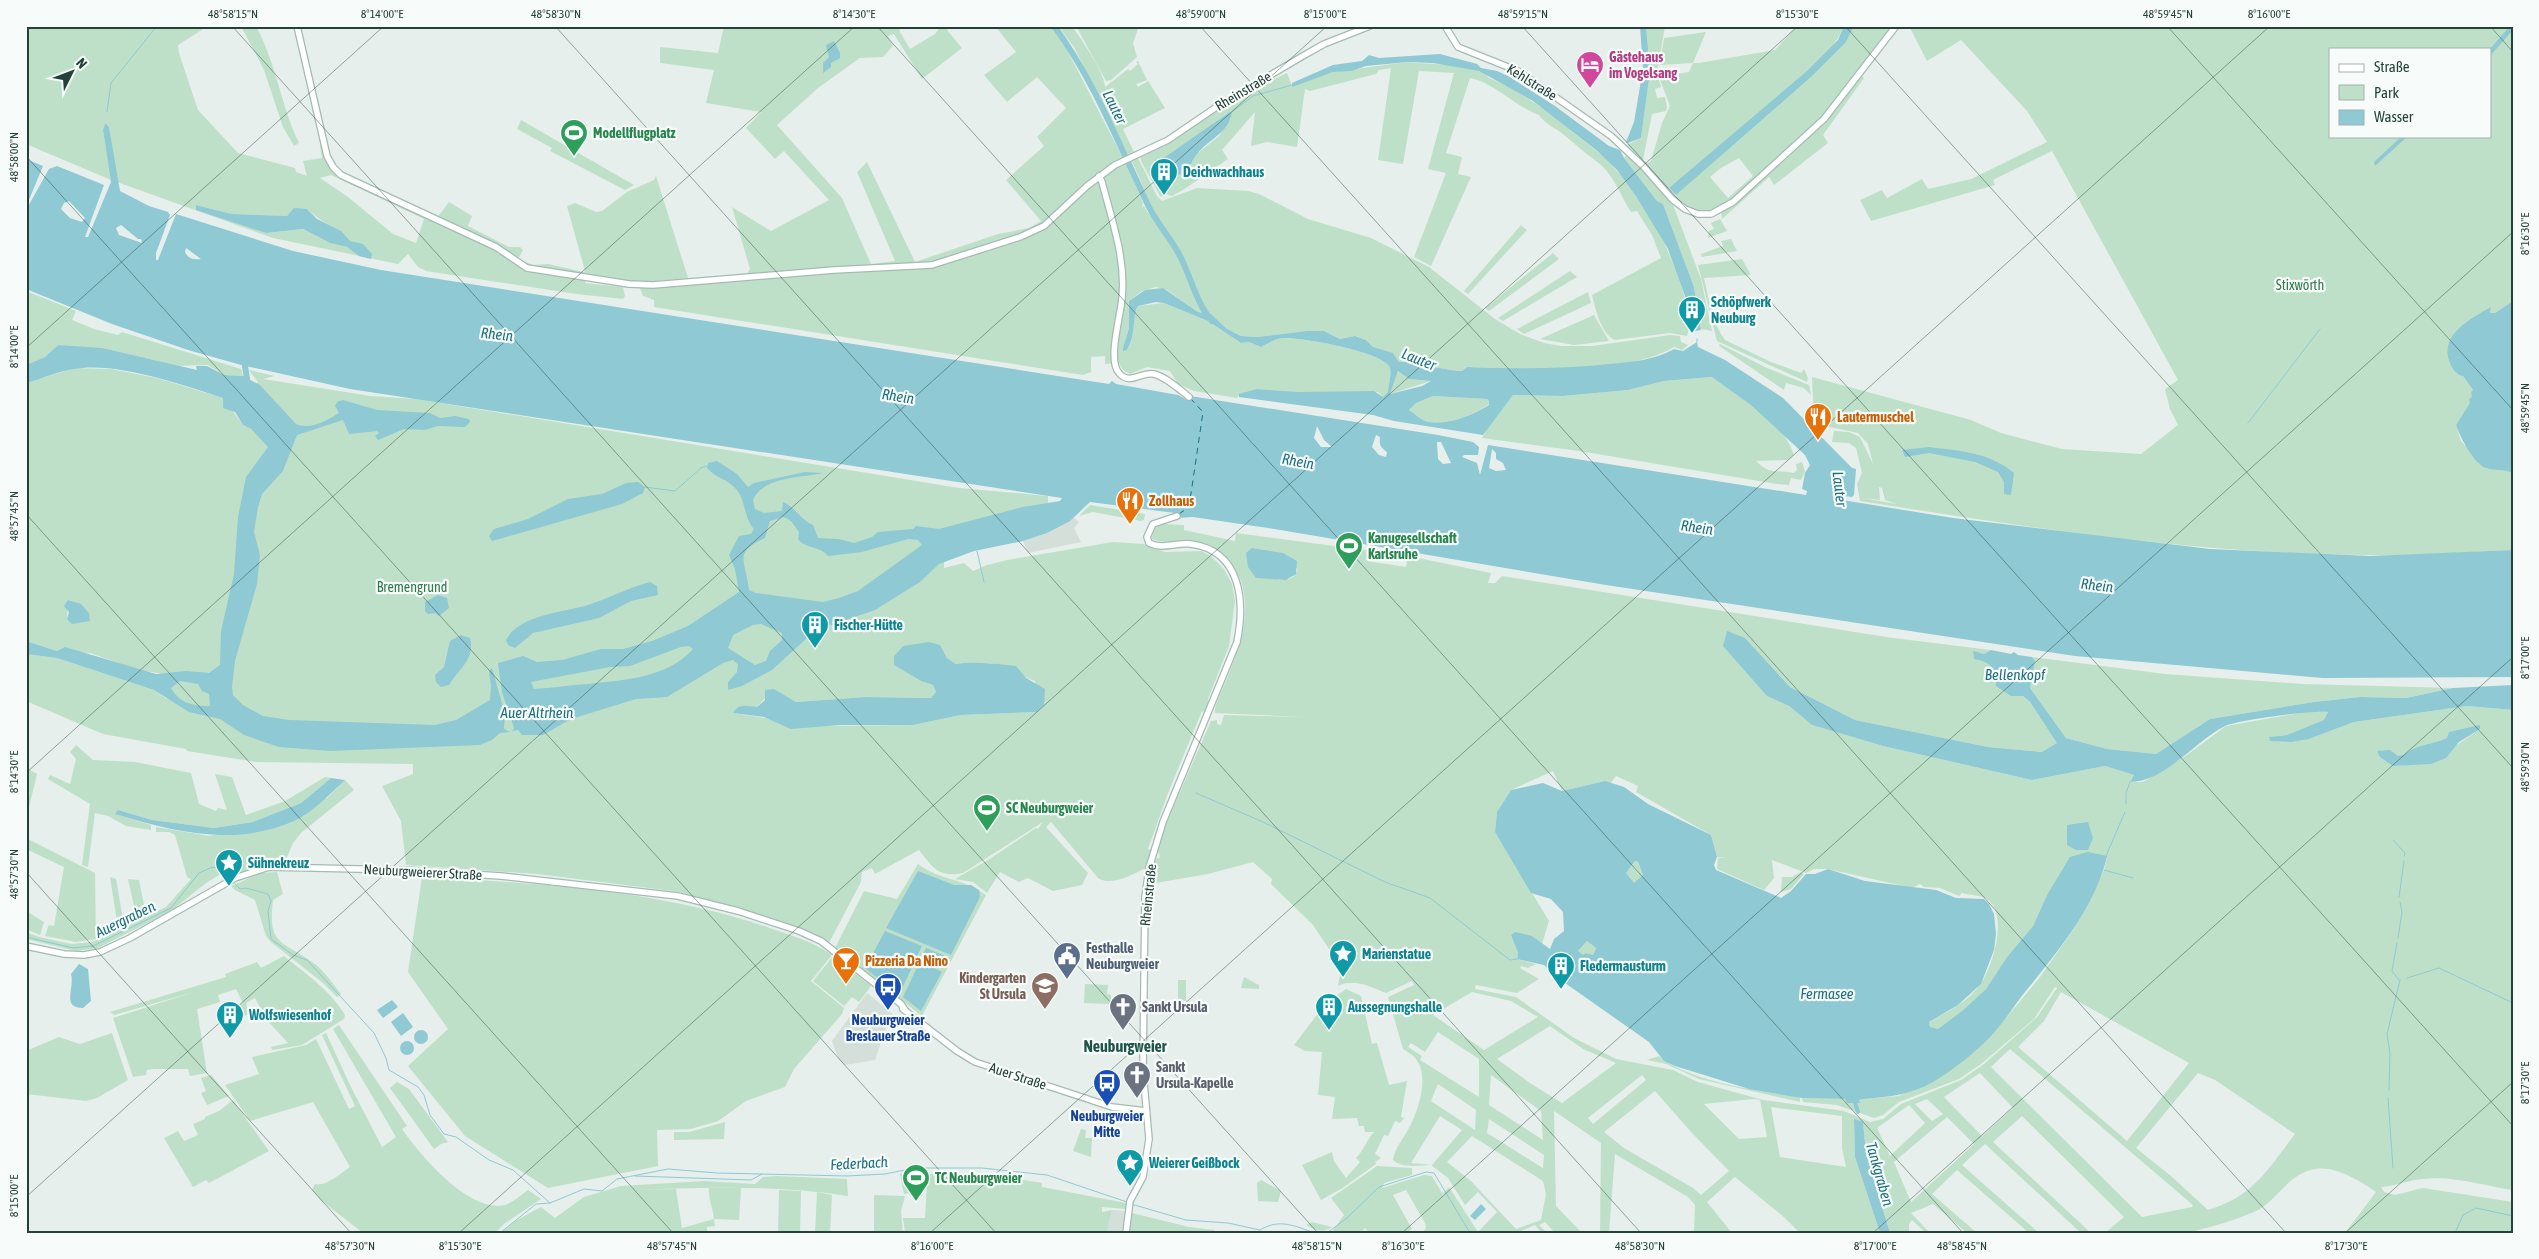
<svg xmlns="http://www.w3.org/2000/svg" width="2539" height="1259" viewBox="0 0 2539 1259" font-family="'Asap Condensed',sans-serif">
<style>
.built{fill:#d4dfda}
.green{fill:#bfe0c8;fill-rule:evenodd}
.water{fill:#8ec9d4;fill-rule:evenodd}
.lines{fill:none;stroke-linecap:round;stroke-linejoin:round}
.stream{stroke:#8ec9d4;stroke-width:1}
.canal{stroke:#8ec9d4;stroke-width:4}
.river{stroke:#8ec9d4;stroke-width:6}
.ferry{stroke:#1c6f80;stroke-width:1;stroke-dasharray:6 5;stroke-linecap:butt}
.secondary-casing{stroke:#a4bbb3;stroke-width:8}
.secondary{stroke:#fff;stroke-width:5.5}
.ticks{fill:none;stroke:#24423a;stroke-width:1;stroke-opacity:0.45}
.labels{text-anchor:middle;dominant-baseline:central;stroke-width:4.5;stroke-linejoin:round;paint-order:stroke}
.hotel-label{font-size:14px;font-weight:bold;fill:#b23c85;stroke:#f7fbf9;text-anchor:start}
.street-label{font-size:14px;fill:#24423a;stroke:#f7fbf9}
.leisure-label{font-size:14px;font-weight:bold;fill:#27864d;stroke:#f7fbf9;text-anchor:start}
.culture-label{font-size:14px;font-weight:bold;fill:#0d838f;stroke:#f7fbf9;text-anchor:start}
.park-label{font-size:14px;fill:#2d7a4b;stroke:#f7fbf9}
.food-label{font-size:14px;font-weight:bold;fill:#c56008;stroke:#f7fbf9;text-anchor:start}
.service-label{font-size:14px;font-weight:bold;fill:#4e5e75;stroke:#f7fbf9;text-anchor:start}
.education-label{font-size:14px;font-weight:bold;fill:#785e54;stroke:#f7fbf9;text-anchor:end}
.worship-label{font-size:14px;font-weight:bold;fill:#5b616d;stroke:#f7fbf9;text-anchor:start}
.transit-label{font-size:14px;font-weight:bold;fill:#164399;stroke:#f7fbf9}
.water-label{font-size:15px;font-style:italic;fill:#1c6f80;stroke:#f7fbf9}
.quarter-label{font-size:16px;font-weight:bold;fill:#1f5548;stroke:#f7fbf9}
.neatline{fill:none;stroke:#24423a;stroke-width:2}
.ticks-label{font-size:12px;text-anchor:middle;fill:#24423a}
</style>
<rect width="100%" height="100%" fill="#e6efeb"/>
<g class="built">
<path d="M1074 517 1079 522 1074 528 1081 542 1028 553 1023 541 1047 533Z"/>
<path d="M867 993 895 1016 886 1027 875 1060 845 1065 839 1060 832 1041Z"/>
<path d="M1112 1210 1125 1211 1123 1233H1107Z"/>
</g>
<g class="green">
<path d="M26 26H208L178 45 179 53 198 110 238 153 295 168 296 172 307 176 303 161 322 158 320 145 324 144 333 168 492 246 524 268 585 279V283L623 287 625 296 623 299 576 294 426 271 418 267 408 254 398 264 273 238 117 182 109 127 105 123 103 130 111 180 26 144ZM331 175 424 219 416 243 393 234 348 197 320 178ZM196 205 232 214 287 216 293 211 307 209C329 229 342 227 359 256L347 247 330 243 303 229 266 233Z"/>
<path d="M241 26H256C276 63 281 106 299 143L294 146 283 127 264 70Z"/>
<path d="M724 26H899L900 32 910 49 935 34 941 26H953L947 30 962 48 922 79 894 34 888 36 893 46 883 57 860 58 818 88 777 125 842 198 871 264 895 261 857 172 867 162 915 262 998 234 1029 228 1041 221 1006 180 1044 146 1037 137 1066 108 1037 77 1007 102 984 75 1016 52 995 26H1051L1065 46 1126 164 1143 203 1142 207 1144 206 1148 213 1154 212 1131 159 1137 156 1157 196 1162 201 1197 188 1248 191 1259 194 1308 219 1371 238 1429 267 1495 319 1520 334 1544 343 1561 346H1592L1670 335 1680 336 1681 342 1688 345 1682 350 1674 347C1629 375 1521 369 1467 367L1462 371C1451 371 1432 365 1425 368L1419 362H1399L1391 353 1373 347 1366 340 1356 336 1340 339 1324 331H1306L1257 337 1241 336 1227 329 1211 314 1198 312 1167 290 1156 287 1142 291 1129 301V328L1123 348 1127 350 1132 338 1136 309 1138 306 1164 303 1208 321 1241 343 1249 342 1261 347C1267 344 1275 339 1282 338 1300 337 1379 351 1389 366 1393 372 1388 385 1388 392L1383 397 1378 392H1301L1257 389 1239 395 1237 398 1194 391 1178 384 1170 371 1147 367 1130 374 1123 370 1119 363 1105 364V356L1091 357V372L1083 375 654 307V300L643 296 639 286 746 275 750 269 732 207 771 231 829 200 784 151 775 159 746 128 761 112 706 103 714 70 660 63V47L718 53Z"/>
<path d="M1058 26H1072C1082 41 1104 71 1105 87L1128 69 1130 71 1138 64 1136 62 1138 61 1147 80 1136 84 1138 87 1148 81 1165 108 1123 129 1134 152 1128 155 1074 47Z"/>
<path d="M1076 26H1139L1133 43 1137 57 1111 80 1106 81Z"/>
<path d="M1646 26H1665L1657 73 1661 87 1655 89 1657 98 1665 97 1667 107 1666 111 1652 114 1643 160 1627 145 1641 138 1650 72Z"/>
<path d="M1797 26H1844C1832 56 1800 77 1776 98 1741 129 1705 160 1668 189L1647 164 1651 161 1662 123 1670 106 1659 77 1689 72 1693 63 1660 65 1664 38 1706 32 1693 63H1699L1775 50Z"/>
<path d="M1854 26H1893L1822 118 1728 204 1704 212H1695L1682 205 1685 203 1679 201 1676 195 1846 42ZM1739 158 1753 176 1728 198 1710 177 1721 168Z"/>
<path d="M1909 26H2513V301L2495 313H2490L2491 307C2479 314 2467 319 2457 330L2463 376 2473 390 2471 403 2456 425 2461 441 2487 469 2513 471V550C2464 552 2415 556 2366 555 2196 554 2026 527 1860 501L1857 484 1862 473 1856 448 1849 443 1832 442 1834 431 1849 432 1860 437 1873 464 1868 444 1858 433 1830 427 1814 418 1812 377 1971 420 2001 433 2062 449 2141 454 2178 425 2170 409 2165 389 2178 380 2052 151 1993 180 1995 185 1871 221 1860 200 1882 190 1887 198 1922 179 1928 189 1971 179 2047 142 2027 111 1961 40 1927 61ZM2330 49H2490V136H2330ZM1879 487 1882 488 1885 500 1896 504 1863 498 1880 500Z"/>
<path d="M1407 62C1427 65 1477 62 1489 78 1521 91 1549 112 1575 134 1589 145 1603 155 1615 169 1655 211 1681 272 1692 328H1689L1687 336 1670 333 1615 340C1601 334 1595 308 1592 295L1661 258 1652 235 1637 211 1631 212C1620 195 1614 174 1596 161 1585 153 1574 143 1563 134 1554 127 1546 125 1539 115 1514 106 1495 83 1470 78L1446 153 1462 157 1458 174 1471 177 1431 266 1414 257 1446 173 1428 169 1454 73 1419 71 1403 164 1378 160 1391 68 1379 70 1376 74 1310 91 1305 89 1297 147 1267 142 1251 146 1255 112 1222 150 1228 159C1209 171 1192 186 1172 196L1165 194 1162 195 1166 198 1160 196 1141 161 1140 155 1241 95 1287 73 1292 86 1333 72ZM1227 113 1231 118 1219 136 1198 153 1203 131Z"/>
<path d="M1861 75 1864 78 1823 135 1828 143 1774 185 1769 177 1722 219 1721 211 1796 148Z"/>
<path d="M521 120 634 185 625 190 550 151 552 148 517 129Z"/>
<path d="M1628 154 1672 202 1701 279 1712 331 1701 329 1694 287 1663 204 1657 201 1624 158Z"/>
<path d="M656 176 688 278 634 283 532 268 437 218 449 202 472 216 468 226 509 247H520L523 250 518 259 533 265 548 264 584 272 585 271 567 206 575 203 596 212 602 211 627 192 654 180Z"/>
<path d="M1720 219 1727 231 1708 238 1709 231 1714 229 1711 223Z"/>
<path d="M1521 225 1527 230 1468 294 1464 291Z"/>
<path d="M1731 239 1737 251 1702 257 1701 254 1723 246 1721 241Z"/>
<path d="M1553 253 1559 259 1489 311 1485 308Z"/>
<path d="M1742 259 1751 275 1704 278C1709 299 1712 323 1725 340L1771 362 1801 373 1804 369 1808 378 1807 382 1717 341 1698 265Z"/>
<path d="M1570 271 1577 277 1503 321 1498 318Z"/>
<path d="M26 291 76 311 72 320 94 329 118 335 122 332 241 369 243 376 224 375 208 365 173 366 155 360 58 345 45 357 26 365Z"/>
<path d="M1588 292 1591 303 1524 334 1517 329Z"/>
<path d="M1594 315 1609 341 1574 345 1540 339Z"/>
<path d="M1720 344 1767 368 1809 385 1811 395 1804 388 1786 383 1784 390 1719 346Z"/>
<path d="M74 368 111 369 157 378 223 398 243 425 251 429 264 442 257 381 249 370 275 376 263 379 371 396 416 399 959 488 1048 496V503L1000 513 944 558V568L964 563 973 571 987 565 1007 560 1113 542 1144 544 1165 552 1201 551 1211 556 1224 569 1232 584 1235 601 1229 646 1208 699 1210 704 1206 713 1202 711 1168 793 1148 849 1151 850 1146 868C1133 874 1111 887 1098 878L1051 822 1046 827 1088 873 1082 885 1053 891 1028 878 1019 882 1000 872 987 893 973 882 955 879 988 860 1036 828 1038 829 1043 822 963 873C939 878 933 868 919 850L875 874 872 868 862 872 861 882 829 943 813 933 681 892 537 874 406 865 401 821 382 786 413 774V764L256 762 187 751 186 749 103 734 26 701V654L57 658 154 690 167 699 164 674 138 670 90 653 57 651 26 641V383ZM68 600 81 605 89 613 67 619ZM940 645 947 658 956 664C964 663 996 663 1003 665 1014 670 1023 677 1035 681L1036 712 961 715 913 725 816 726 733 713 741 706 757 707 773 689 796 702 866 697 931 698 936 692 933 685 921 681 895 665 894 656 903 646Z"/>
<path d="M1398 371 1409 379 1431 381 1390 394Z"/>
<path d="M1713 377C1742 398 1782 419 1794 455L1788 460 1756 461C1771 476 1777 469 1794 473L1797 470 1796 464 1802 462 1805 472 1801 480 1791 478 1789 485 1777 484 1579 451 1482 438 1488 427 1513 395 1563 396 1628 390 1664 381Z"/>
<path d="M1433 396 1487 399 1489 401V404C1473 415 1445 427 1425 421 1420 419 1414 413 1409 410L1416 403Z"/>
<path d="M1090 505 1145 514 1144 520 1141 521 1093 512 1079 516Z"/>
<path d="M1163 524 1184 525V530L1235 541 1236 533 1372 551 1367 561 1406 567 1408 556 1418 558 1491 573 1488 583H1495L1502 576 1893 638 1991 650 1984 654 1973 652 1974 658 1987 661 2011 696H2023L2030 702 2058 743 2043 752 1988 747 1855 720 1790 687 1745 638 1767 696 1789 706 1812 725 1883 746 2032 780 2105 766 2134 775 2130 782H2143L2184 757 2226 726 2311 711 2328 712 2325 720 2287 735 2270 737 2309 739 2354 722 2467 706 2513 710V1190C2485 1186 2452 1175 2423 1179 2409 1180 2396 1186 2381 1187L2384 1192 2395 1195 2423 1188 2513 1202V1233H2345L2376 1192C2360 1181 2336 1166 2316 1169 2290 1172 2279 1198 2258 1210 2243 1218 2202 1230 2185 1233 2159 1236 2131 1233 2105 1233L2124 1217 2022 1116 1993 1142 2091 1233H2081L1985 1144 1962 1165 2039 1233H2029L1957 1170 1932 1194 1977 1233H1967L1933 1204 1911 1213 1930 1233H1926L1912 1220 1909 1224V1233H1890L1866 1154 1863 1122 1854 1120 1855 1157 1880 1233H1800L1785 1218 1735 1177 1707 1202 1732 1233H1694L1695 1205 1688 1197 1615 1154 1609 1233H1600L1601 1143 1554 1111 1556 1206 1582 1233H1555L1545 1222 1539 1225 1547 1233H1542L1535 1225 1516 1233H1423L1426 1228 1425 1223 1406 1190 1393 1195 1412 1229 1405 1233H1369L1365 1228 1360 1233H1331L1344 1215 1331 1198 1377 1166 1412 1168V1175L1384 1183 1382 1188 1424 1175 1432 1176 1445 1198 1443 1193 1449 1187 1478 1232 1497 1212 1478 1192 1465 1205 1448 1178 1431 1165C1419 1165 1403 1169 1393 1160 1395 1146 1404 1139 1410 1126 1419 1109 1430 1074 1415 1058 1412 1054 1407 1052 1403 1049L1388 997 1414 985 1412 981 1386 993C1370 987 1354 978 1338 986 1341 971 1343 964 1334 951L1331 952 1313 925 1271 884 1272 879 1253 862 1208 874 1150 884 1154 860 1160 857 1157 849 1169 817 1211 721 1217 720V724L1221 725 1224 715 1305 717 1215 713C1214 706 1220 696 1223 688 1237 653 1253 619 1241 581 1235 565 1224 552 1209 545 1190 536 1168 546 1152 539L1153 528ZM1252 548 1263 550 1298 569C1294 579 1289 580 1279 580ZM2480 729 2431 763 2393 766 2398 756C2405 755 2407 752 2413 749 2422 744 2437 743 2448 738L2449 732ZM1553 771 1562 791 1605 781 1610 784 1616 776 1638 786 1636 792 1711 835 1717 857 1727 858H1718L1717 869 1764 890 1774 878 1772 860 1806 873 1814 869H1828L1912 888 1920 884 1924 887 1940 888 1959 896 1962 893C1969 895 1979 895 1985 898 2010 910 1993 966 1981 983 1970 1001 1947 1012 1929 1022L1930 1027 1938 1029 1962 1011 1986 989 2007 957 2033 926 2047 895 2107 857 2104 870 2073 930 2040 977 1992 1035 1958 1064 1899 1096 1863 1099 1859 1100V1103H1847L1845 1099 1802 1098 1803 1102 1837 1105 1874 1118 1883 1115 1899 1102 1959 1079 1981 1064 2034 1019 2055 987 2057 988 2037 1017 1984 1064 1961 1080 1901 1104 1883 1119 1870 1122 1844 1111 1763 1100 1698 1082 1673 1070 1616 1059 1574 1038 1516 997 1475 989 1476 985 1517 993 1539 979 1520 968 1521 966 1528 968 1536 964 1517 959 1518 953 1511 935 1532 936 1542 944 1549 921 1495 832 1497 812 1511 790ZM1472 992 1511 1001 1538 1017 1484 1050 1433 1015ZM2061 992 2189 1063 2127 1141 2018 1047 2044 1021ZM1550 1026 1583 1049 1616 1063 1562 1103 1530 1083 1497 1059ZM1438 1032 1479 1059V1097L1420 1060 1422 1056 1408 1047 1411 1043 1425 1052ZM2010 1049 2193 1205 2192 1207 2142 1217 1991 1067ZM1980 1073 2013 1108 1982 1136 1944 1097ZM2198 1073 2215 1080 2295 1134C2267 1170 2254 1196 2208 1210L2171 1176 2136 1148ZM1491 1075 1541 1111 1543 1140 1489 1105ZM1642 1075 1646 1080 1593 1124 1588 1118ZM1438 1084 1476 1110 1475 1130 1431 1101ZM1655 1091 1692 1133 1729 1171 1701 1195 1693 1188 1624 1148 1604 1132ZM1754 1099 1760 1100 1767 1137 1739 1139 1704 1104ZM1927 1099 1943 1114 1932 1121 1915 1104ZM1909 1105 1925 1123 1890 1156 1877 1128ZM1771 1107 1842 1116V1148L1846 1167 1780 1157ZM1440 1116 1462 1130 1432 1165 1411 1163ZM1947 1117 1974 1144 1911 1202 1894 1162ZM1489 1119 1544 1155 1543 1168 1487 1133ZM1472 1136 1543 1181 1546 1194 1541 1220 1516 1229 1471 1181 1447 1162Z"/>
<path d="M2032 657 2165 674 2303 684 2453 688 2406 698 2360 697 2314 702 2210 719 2156 754 2107 749 2066 738 2030 688 2035 661Z"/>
<path d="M76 745 93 760 135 762 191 773 199 804 216 811 218 808 227 810 215 774 232 777 246 815 285 801 325 777 331 778 301 803 253 822 214 828 152 820 118 810 116 814 151 825V830L126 826 108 816 95 813 88 867 82 865 90 804 48 779 50 775 70 784 76 759 70 752Z"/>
<path d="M27 768 37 774 26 820V770Z"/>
<path d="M345 780 354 790 301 833 293 843 284 864 260 867 229 879 224 872 206 883 171 911 98 948 76 951 26 939V932L39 937 71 944 92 942 166 907 191 879 187 877 175 835 169 832H156V827L210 836 327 798Z"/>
<path d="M26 838 95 873 96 939 76 942 45 936 49 925 54 926 64 867 26 849Z"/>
<path d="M1635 861 1638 862 1643 875 1634 884 1626 873Z"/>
<path d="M918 864C941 881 964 878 986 895L922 1016 835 948 864 891 897 899Z"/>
<path d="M277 872 283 894 273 900C267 947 283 940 315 964 325 972 333 984 341 994L337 997 323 983 271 942 266 936 255 900 235 890 231 886 261 873Z"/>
<path d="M1801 872 1804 874 1791 889 1781 892 1782 877H1792Z"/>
<path d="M110 877 116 879 124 925 118 928Z"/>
<path d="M422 877C537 883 657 890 767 927 790 935 812 941 832 955L811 981 844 1008 842 1014 794 1069 785 1087 746 1101 718 1121 691 1129 657 1130 658 1166 548 1188 465 1136 408 1066 448 1029 408 972Z"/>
<path d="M128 879 139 880 146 915 137 919Z"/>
<path d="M26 911 44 922 40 935 26 929Z"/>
<path d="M1587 941 1596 948 1593 955 1586 953 1583 956 1578 951Z"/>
<path d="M284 956C306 974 330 990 345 1015L344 1019 302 1045 272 1050 271 1047 288 1043 266 1019 255 998 246 1003 249 1014 228 1021 224 1010 243 1003 236 989 218 995 220 1002 197 1009 207 1073 190 1076 188 1069H153L147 1070 146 1075 133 1077 113 1018 194 992 114 1015 110 1012 226 977 225 974 257 962 261 968Z"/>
<path d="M833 956 871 986 859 1002 852 997 844 1006 813 981Z"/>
<path d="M1244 977 1259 985V989L1241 988Z"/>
<path d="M1178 980H1186V1001L1178 999Z"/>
<path d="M1085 984 1108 985 1107 994 1111 995V1004L1084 1003Z"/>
<path d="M1346 989 1361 996 1372 1044 1377 1043 1389 1085 1407 1081 1401 1117 1404 1118 1400 1123 1395 1121 1388 1136 1384 1135 1375 1154 1381 1158 1375 1162 1376 1164 1341 1189 1321 1200 1302 1165 1332 1152 1334 1161 1346 1178 1360 1162 1356 1158C1364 1150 1366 1141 1374 1132H1365L1364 1126H1359L1357 1118 1332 1119 1335 1097 1318 1095 1322 1052 1305 1051 1294 1045 1332 995 1335 997Z"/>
<path d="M339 1025 407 1126 402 1129C421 1156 469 1213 505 1205 514 1202 521 1195 528 1190L541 1199 504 1224 495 1233H363L322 1201 312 1190 315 1184C326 1187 341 1173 350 1167L313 1102 250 1121 225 1085 259 1074 252 1057 306 1045 316 1039 349 1109 355 1106 322 1035 326 1033 350 1085 382 1147 396 1137 333 1029Z"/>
<path d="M112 1033 128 1080 97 1098 86 1101 26 1094V1051L59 1037 80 1044Z"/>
<path d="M1659 1056C1677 1073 1726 1085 1750 1089 1767 1092 1784 1092 1800 1098V1102L1699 1079 1666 1064 1647 1060Z"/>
<path d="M211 1075 229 1096 207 1105 201 1093 206 1091 201 1078Z"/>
<path d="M397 1082 409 1089 448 1142 441 1144 434 1149 390 1088Z"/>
<path d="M233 1100 269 1151 209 1183 206 1180 193 1187 164 1138 178 1131 184 1141 198 1135 193 1124 205 1119V1117L219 1111Z"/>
<path d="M725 1122 724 1139 674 1140V1132H689Z"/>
<path d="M1081 1129 1086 1130 1085 1138H1092L1091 1157 1073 1151Z"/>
<path d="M914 1171H928V1174L982 1173 1042 1183V1187L1126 1203V1209L1102 1207V1212L1112 1210 1107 1233H905L903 1218H925L927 1182 925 1191 904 1194 900 1174Z"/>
<path d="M777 1176 847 1179 848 1196C776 1185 705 1187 633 1190L676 1189 682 1228 714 1219C713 1208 708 1199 709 1188H741L739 1220 714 1219 715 1226 707 1227V1233H501L515 1221 541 1207 555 1218 584 1197 621 1186 705 1181 755 1184 763 1177Z"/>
<path d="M1261 1180 1281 1191 1278 1202 1258 1201 1257 1183Z"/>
<path d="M779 1190 801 1191 800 1233H778Z"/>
<path d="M817 1192 832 1195 830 1233H815Z"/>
<path d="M874 1195 905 1196 901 1211 903 1233H874Z"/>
<path d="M1132 1213 1189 1227 1214 1230V1233H1129Z"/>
<path d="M1312 1222 1332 1227C1322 1233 1316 1231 1306 1225Z"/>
</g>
<g class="water">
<path d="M1640 26H1646L1650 72 1641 138 1628 143 1626 142 1634 122 1643 69Z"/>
<path d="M1844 26H1854L1846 42 1812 76 1676 195 1669 188 1807 71 1838 40Z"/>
<path d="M2510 26H2513V30L2490 56V49Z"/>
<path d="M834 41 840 53V58L831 63V67L823 73V63L829 57 826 45Z"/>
<path d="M1440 54 1477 64 1481 68 1497 71 1508 76 1555 106 1609 146 1620 150 1624 158 1657 201 1663 204 1694 287 1701 330 1690 332 1692 328 1686 299 1668 249 1636 196 1617 170 1596 150 1533 101 1479 71 1433 63 1407 62 1366 66 1351 71 1333 72 1292 87V83L1333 65 1362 61 1369 55 1379 58Z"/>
<path d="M1232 112C1229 133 1209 139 1197 154 1192 160 1190 168 1182 173 1178 176 1172 176 1167 177L1160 166 1161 160 1228 113Z"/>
<path d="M105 123 109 127 120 191 149 206 168 212 170 215 156 253V260H158L176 214 293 251 381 270 1064 377 1109 384 1112 381 1116 384 1178 395 1187 400 1190 396 1438 435 1473 442 1479 447 1478 455H1464L1462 457 1477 463 1480 475 1488 445 1806 495 1807 491 1802 489 1805 473 1810 465 1805 455 1751 405 1712 377 1664 381 1628 390 1563 396 1513 395 1483 435 1394 421 1373 415 1239 397V394L1257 389 1301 392 1374 391 1383 397 1388 392C1388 385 1393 372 1389 366 1379 351 1300 337 1282 338 1275 339 1267 344 1261 347L1249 342 1241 343 1208 321 1164 303 1156 302 1138 306 1136 309 1132 338 1127 350 1123 351V348L1129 328V301L1145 290 1163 288 1198 312 1211 314 1227 329 1241 336 1257 337 1306 331H1324L1340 339 1355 336 1366 340 1373 347 1393 353 1399 362H1404L1407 357 1417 360 1425 368C1433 365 1451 371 1462 371L1467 367C1515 369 1562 369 1610 364 1631 362 1655 360 1674 349L1683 351 1697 342 1698 347 1725 360 1783 398 1852 468 1856 469 1854 495 1852 497 1836 495V499L1953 518 2210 549 2370 556 2513 550V677L2323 678 2075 656 1606 585 1268 528 1193 517 1177 518 1175 513 1090 502 1070 521 1047 533 1023 541 974 551 939 564 920 582 875 610 831 625 807 638 772 670 742 686 728 690V682L737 672 738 664 733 660 723 663 667 697 636 699 571 719 543 735H522L518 730 512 731 514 728 502 692 498 663 523 656 537 662 562 660 601 649H623L652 641 688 626 739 592 735 569 729 555 739 536 751 534 754 529C744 519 746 500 736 489 728 479 715 478 707 468L708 463 717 461 737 474 748 487 754 483 805 472 823 473C801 478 764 476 753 500L755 509 764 513 782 511 783 502C795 507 801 520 813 525L818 538 839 539 854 543 872 537 878 532 913 529 916 526 939 529 1023 507 1060 501 1062 498 350 389 241 365 188 350 112 324 26 289V210L49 169 57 166 104 185 85 237H88L111 182 103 130ZM69 201 85 218 82 222 70 218 61 209 64 203ZM121 225 138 239H141L142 243 119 235 116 228ZM186 248 201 259C195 260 188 259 185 252ZM1398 371 1409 379 1431 381 1422 386 1390 394ZM1433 396 1487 399 1489 401V405C1473 415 1445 427 1425 421 1420 419 1414 413 1409 410L1416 403ZM1317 426 1324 440 1332 447H1321L1314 438ZM1376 435 1380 437C1379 445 1381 448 1387 452L1386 457 1379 455 1372 447ZM1437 442H1441L1451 463 1443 464 1438 459ZM1492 449 1496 453V459L1503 463 1506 470 1496 471 1489 468ZM784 517 791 521 799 532 798 539C805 549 821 546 828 556L862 552 908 539 918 540 922 545 858 591 839 598 823 602 756 593 749 590C746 560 732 553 765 538L770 521ZM761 624 782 633V640L770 651 766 661 755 665 728 648 733 635 753 625ZM689 646 693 649C667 678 624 680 588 684 570 685 552 688 534 689L531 682 610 667 630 666 681 647Z"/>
<path d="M2402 136H2408L2375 166 2374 162Z"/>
<path d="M26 159 43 166 26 207Z"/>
<path d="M196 205 232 214 287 216 294 208 307 209 317 219 341 231 350 241 363 244 372 254 371 259 359 256 347 247 330 243 303 229 266 233 196 210Z"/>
<path d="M2513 301V471L2510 472C2502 469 2494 471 2486 468 2474 464 2460 437 2456 425L2470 403 2469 399 2472 397 2471 392 2473 390 2463 376C2457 375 2452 369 2450 363 2438 334 2473 317 2491 307L2490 313H2495Z"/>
<path d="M58 345 102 348 197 370 196 366H207L224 375 243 376 260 385 296 424C311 430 326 421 339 413L335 406 337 402 343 400 377 410 430 413 440 418 455 416 469 419 470 422 465 427 438 426 425 430 404 429 378 440 375 436 379 433 377 431 349 434 343 420 297 435 283 471 262 494 258 507 254 532 260 555 257 584 235 661 232 687 233 695 243 705 263 716 289 720 435 725 456 720 490 700 491 686 489 671 492 668 505 714 504 729 510 732 500 733 492 740 480 745 330 751 279 747 244 735 220 719 189 712 154 690 57 658 26 654V641L57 651 65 647 156 674 186 671 209 673 220 665 221 631 234 574 238 517 246 477 268 447 251 429 243 425 235 412 223 408V398C184 385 114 361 74 369 58 371 42 379 26 383V365L45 357ZM180 681 198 684 202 691 209 694 210 706C194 706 180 704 171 688Z"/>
<path d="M1929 447C1960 451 1989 452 2014 473L2011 495 2004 494V482L1998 472 1975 462 1929 453 1905 457 1902 450Z"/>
<path d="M638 482 645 487 643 493 622 504 492 541 489 536 494 529 528 519 568 499 602 494 626 483Z"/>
<path d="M1252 548 1283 553 1297 561 1296 574 1286 580 1256 578 1248 567 1246 553Z"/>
<path d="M650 582 657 586 658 595 631 601 599 618 533 633 515 648 508 645 506 640C518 616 561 612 585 606 607 599 627 588 650 582Z"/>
<path d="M438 595 447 598 449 608 439 616 435 613 428 614 425 611V602Z"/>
<path d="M68 600 81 604 89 613 90 621 72 624 67 619 69 612 64 606Z"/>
<path d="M1727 631 1745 638 1790 687 1855 720 1988 747 2042 752 2057 743 2030 702 2023 696H2011L1996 686C1995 668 1992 662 1974 659L1973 651 1984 654 1991 650 2011 654 2014 652 2018 655 2032 657 2035 661 2030 688 2066 738 2107 749 2156 754 2210 719 2314 702 2360 697 2406 698 2453 688 2513 685V710L2467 706 2354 722 2309 739 2291 742 2270 741 2269 737 2287 735 2324 720 2328 712C2314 710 2238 720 2225 726 2195 741 2165 782 2130 782L2134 775 2105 766 2032 780 1883 746 1812 725 1789 706 1767 696 1723 646Z"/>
<path d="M461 635 470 638C475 660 460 667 449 685L441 687 436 682 435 675 444 667 450 641Z"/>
<path d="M929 642 940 645 947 658 956 664C971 661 999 664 1016 666L1026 678 1045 689 1044 705 1036 712 961 715 913 725H840L791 729 764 717 733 713C738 703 748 706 757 707L765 700V690L774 689 796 702 866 697 931 698 936 692 933 685 921 681 894 665V656L903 646Z"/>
<path d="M2480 725V729L2459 742 2446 758 2431 764 2393 766 2380 757 2377 751 2390 750 2398 756C2405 755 2407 752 2413 749 2422 744 2437 743 2447 738L2449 732Z"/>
<path d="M331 778 345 780C330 794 313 812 294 821 235 847 175 832 115 814L118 810 152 820 214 828 253 822 301 803Z"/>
<path d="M1605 781 1624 787 1648 804 1711 835 1717 857 1714 865 1716 870 1781 898 1791 891 1806 874H1815L1828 869 1865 881 1936 890 1956 898 1984 899 1989 904 1994 914 1996 934 1994 950 1981 984 1958 1005 1929 1022 1930 1027 1938 1029 1962 1011 1986 989 2007 957 2033 926 2047 895 2070 857 2088 852 2107 856C2096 906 2056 954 2025 992 2014 1006 2004 1022 1992 1035 1976 1052 1953 1070 1933 1082 1910 1095 1888 1097 1863 1099L1859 1100 1860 1103H1847L1845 1099 1802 1098 1749 1089 1675 1066 1664 1061 1649 1042 1555 976 1544 965 1517 959 1518 953 1511 935 1515 932 1532 936 1550 949 1554 939 1564 931 1563 912 1551 899 1531 893 1495 832 1497 812 1511 790 1543 783 1562 791ZM1635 861 1638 862 1643 875 1634 883 1626 873ZM1587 941 1596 948 1593 955 1586 953 1583 955 1578 951Z"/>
<path d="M2088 822 2093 838 2088 850H2076L2067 845V825Z"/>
<path d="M918 871 954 885H971L979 890 980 897 951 955 886 928Z"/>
<path d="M885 931 922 946 899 995 865 968Z"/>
<path d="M926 948 950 958 945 967 922 956Z"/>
<path d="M920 961 942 972 921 1011 903 997Z"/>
<path d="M79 964 88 969 91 1001 83 1008C61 1008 75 988 71 974Z"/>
<path d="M392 1000 398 1007 383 1018 377 1010Z"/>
<path d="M403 1013 413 1027 401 1036 391 1022Z"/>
<circle cx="421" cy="1037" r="7"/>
<circle cx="407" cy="1048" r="7"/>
<path d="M1854 1119 1863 1122 1866 1154 1890 1233H1880L1855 1157Z"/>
<path d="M1481 1204 1486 1209 1475 1220 1470 1216Z"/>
</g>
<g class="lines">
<g class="stream">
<path d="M107 112 111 83 157 26"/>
<path d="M1232 112 1253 96 1292 85"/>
<path d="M1697 342V339"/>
<path d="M2248 423 2320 329"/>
<path d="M645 487 675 491 701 468 707 466"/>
<path d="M977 551 984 582"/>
<path d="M1196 793 1263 822 1385 882 1430 898 1510 960 1517 959"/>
<path d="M2126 804V793L2130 782"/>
<path d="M2393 840 2405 853 2404 856"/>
<path d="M2106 856 2125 812"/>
<path d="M2104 870 2133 878"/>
<path d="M235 884 240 889 246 888 268 894 271 901 268 911 271 939 293 955 307 960 374 1033 386 1058 389 1070 418 1087 424 1095 430 1115 444 1134 456 1137 489 1160 513 1170 550 1203"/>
<path d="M2399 897 2404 861"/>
<path d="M26 937 73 948 93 946 171 908 199 873 210 868 217 867 229 875"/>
<path d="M2398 938 2402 912 2400 902"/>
<path d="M2397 943 2392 971 2399 980"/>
<path d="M2407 978 2439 968 2513 1003"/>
<path d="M2389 1090 2390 1053 2387 1034 2400 980"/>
<path d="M2388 1098 2393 1168"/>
<path d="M635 1176 751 1180 762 1174"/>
<path d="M1131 1204 1186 1220 1228 1223 1260 1230C1280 1218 1294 1226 1315 1233"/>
<path d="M500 1233 536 1204 550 1203 584 1189 602 1191 617 1179 668 1169 717 1173 847 1176 885 1174 915 1168H982L1047 1175 1127 1202"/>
<path d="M1327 1233 1347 1218 1379 1187 1426 1172 1434 1173 1470 1233"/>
<path d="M2455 1233 2463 1215 2476 1208 2513 1216"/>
</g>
<path class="canal" d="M1855 1103 1858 1112"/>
<g class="river">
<path d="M1054 26C1094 80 1119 145 1148 205 1157 224 1171 238 1180 256 1191 277 1196 303 1212 321"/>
<path d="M244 360 248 385"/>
</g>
<path class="ferry" d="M1179 514 1189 507 1203 412 1191 399"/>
<defs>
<g id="secondary">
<path d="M297 26 327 156 333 167 341 175 496 247 527 268 629 284 653 285 834 270 932 265 1020 237 1044 226 1087 186 1115 165 1168 140 1215 108 1301 57 1324 44 1370 26"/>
<path d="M1445 26 1458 47 1518 71 1611 136 1643 166 1672 199 1685 209 1698 214H1711L1733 202 1824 119 1896 26"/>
<path d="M1099 176 1102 182C1112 221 1126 259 1122 298 1121 315 1107 360 1119 373 1130 386 1141 371 1154 374 1166 377 1179 389 1189 397"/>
<path d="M26 946 64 954 84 955 100 952 130 938 235 878 269 867 403 870 501 876 678 896 738 911 799 931 821 941 901 1004 905 1010"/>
<path d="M903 1009 957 1051 975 1062 1112 1107 1146 1111"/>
<path d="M1126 1233 1130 1201 1143 1177 1149 1139 1143 1071 1145 897 1149 868 1163 822 1237 642C1245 603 1242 551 1191 544 1177 542 1163 550 1149 543L1147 537 1153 524 1177 516"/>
</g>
</defs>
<use href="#secondary" class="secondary-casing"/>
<use href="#secondary" class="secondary"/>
</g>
<path class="ticks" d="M232 26 1318 1233M555 26 1641 1233M877 26 1963 1233M1200 26 2286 1233M1522 26 2513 1126M1845 26 2513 768M2167 26 2513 410M2490 26 2513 52M26 156 996 1233M26 348 384 26M26 514 673 1233M26 773 855 26M26 872 351 1233M26 1197 1327 26M26 1231 28 1233M459 1233 1798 26M930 1233 2270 26M1402 1233 2513 232M1873 1233 2513 657M2345 1233 2513 1082"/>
<defs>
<symbol id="hotel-pin" viewBox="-11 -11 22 30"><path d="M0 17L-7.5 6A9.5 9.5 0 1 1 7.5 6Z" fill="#d1479c" stroke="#f7fbf9"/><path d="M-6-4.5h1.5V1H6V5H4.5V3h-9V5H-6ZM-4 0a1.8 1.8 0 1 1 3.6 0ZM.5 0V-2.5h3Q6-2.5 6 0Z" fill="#fff"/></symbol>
<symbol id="stadium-pin" viewBox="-11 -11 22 30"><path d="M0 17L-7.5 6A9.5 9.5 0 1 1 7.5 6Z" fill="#2e9e5b" stroke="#f7fbf9"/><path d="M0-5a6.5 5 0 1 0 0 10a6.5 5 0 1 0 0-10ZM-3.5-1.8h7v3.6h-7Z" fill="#fff"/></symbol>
<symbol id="building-pin" viewBox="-11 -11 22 30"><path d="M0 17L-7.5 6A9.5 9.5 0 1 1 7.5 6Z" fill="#0f9aa8" stroke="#f7fbf9"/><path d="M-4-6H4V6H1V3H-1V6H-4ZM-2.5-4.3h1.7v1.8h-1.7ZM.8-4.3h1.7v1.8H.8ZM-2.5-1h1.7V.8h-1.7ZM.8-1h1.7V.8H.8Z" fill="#fff"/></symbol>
<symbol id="restaurant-pin" viewBox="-11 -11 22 30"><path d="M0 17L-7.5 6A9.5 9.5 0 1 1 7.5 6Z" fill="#e8710a" stroke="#f7fbf9"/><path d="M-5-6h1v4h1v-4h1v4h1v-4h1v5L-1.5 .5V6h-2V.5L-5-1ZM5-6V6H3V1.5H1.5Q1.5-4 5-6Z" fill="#fff"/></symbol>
<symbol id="sight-pin" viewBox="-11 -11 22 30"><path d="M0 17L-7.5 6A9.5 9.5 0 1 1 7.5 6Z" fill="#0f9aa8" stroke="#f7fbf9"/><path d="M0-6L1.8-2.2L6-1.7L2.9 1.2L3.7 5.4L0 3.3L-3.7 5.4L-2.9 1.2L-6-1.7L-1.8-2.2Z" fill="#fff"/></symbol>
<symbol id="civic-pin" viewBox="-11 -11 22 30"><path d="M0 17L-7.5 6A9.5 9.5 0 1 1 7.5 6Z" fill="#5c6f8a" stroke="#f7fbf9"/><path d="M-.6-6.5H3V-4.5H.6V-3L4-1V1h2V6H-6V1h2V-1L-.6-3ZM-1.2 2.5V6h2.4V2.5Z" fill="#fff"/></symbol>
<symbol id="bar-pin" viewBox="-11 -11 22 30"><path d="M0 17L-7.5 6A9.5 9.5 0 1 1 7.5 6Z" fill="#e8710a" stroke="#f7fbf9"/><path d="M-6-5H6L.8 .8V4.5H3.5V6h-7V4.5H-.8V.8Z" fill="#fff"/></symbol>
<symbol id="school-pin" viewBox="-11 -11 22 30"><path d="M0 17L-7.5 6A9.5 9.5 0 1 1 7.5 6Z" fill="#8d6e63" stroke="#f7fbf9"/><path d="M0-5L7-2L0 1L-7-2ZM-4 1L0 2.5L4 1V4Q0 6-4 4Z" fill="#fff"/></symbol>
<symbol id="bus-pin" viewBox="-11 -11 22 30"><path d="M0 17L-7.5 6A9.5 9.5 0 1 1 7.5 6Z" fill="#1a4fb4" stroke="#f7fbf9"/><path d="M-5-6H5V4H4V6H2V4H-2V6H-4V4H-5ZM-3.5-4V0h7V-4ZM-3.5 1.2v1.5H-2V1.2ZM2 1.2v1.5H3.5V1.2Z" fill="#fff"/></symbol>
<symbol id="church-pin" viewBox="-11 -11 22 30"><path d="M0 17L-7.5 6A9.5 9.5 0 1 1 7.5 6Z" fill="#6b7280" stroke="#f7fbf9"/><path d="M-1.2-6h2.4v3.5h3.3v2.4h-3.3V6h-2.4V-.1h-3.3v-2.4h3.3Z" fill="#fff"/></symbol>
</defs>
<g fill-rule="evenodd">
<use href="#hotel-pin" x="1574" y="49" width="32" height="43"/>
<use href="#stadium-pin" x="558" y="117" width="32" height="43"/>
<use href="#building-pin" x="1148" y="156" width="32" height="43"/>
<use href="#building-pin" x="1676" y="294" width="32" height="43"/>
<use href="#restaurant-pin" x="1802" y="401" width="32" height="43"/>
<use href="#restaurant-pin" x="1114" y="485" width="32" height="43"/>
<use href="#stadium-pin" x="1333" y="530" width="32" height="43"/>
<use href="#building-pin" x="799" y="609" width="32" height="43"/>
<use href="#stadium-pin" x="971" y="792" width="32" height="43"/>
<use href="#sight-pin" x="213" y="847" width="32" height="43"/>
<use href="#sight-pin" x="1327" y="938" width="32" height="43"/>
<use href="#civic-pin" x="1051" y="940" width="32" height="43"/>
<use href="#bar-pin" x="830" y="945" width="32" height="43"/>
<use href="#building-pin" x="1545" y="950" width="32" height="43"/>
<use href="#school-pin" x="1029" y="970" width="32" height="43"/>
<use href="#bus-pin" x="872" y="971" width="32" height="43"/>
<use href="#church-pin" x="1107" y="991" width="32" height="43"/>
<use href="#building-pin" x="1313" y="991" width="32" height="43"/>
<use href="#building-pin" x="214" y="999" width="32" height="43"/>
<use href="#church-pin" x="1121" y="1059" width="32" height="43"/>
<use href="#bus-pin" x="1091" y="1067" width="32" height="43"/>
<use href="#sight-pin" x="1114" y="1147" width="32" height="43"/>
<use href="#stadium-pin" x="900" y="1162" width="32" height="43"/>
</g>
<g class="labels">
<g class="hotel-label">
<text x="1609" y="57">Gästehaus<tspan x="1609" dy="16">im Vogelsang</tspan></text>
</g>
<g class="street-label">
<text transform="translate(1532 82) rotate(32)">Kehlstraße</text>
<text transform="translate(1243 91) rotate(-31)">Rheinstraße</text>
<text transform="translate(423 872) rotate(3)">Neuburgweierer Straße</text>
<text transform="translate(1148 895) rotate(-84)">Rheinstraße</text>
<text transform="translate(1018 1076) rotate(18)">Auer Straße</text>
</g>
<g class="leisure-label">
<text x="593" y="133">Modellflugplatz</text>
<text x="1368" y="538">Kanugesellschaft<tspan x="1368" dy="16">Karlsruhe</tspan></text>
<text x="1006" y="808">SC Neuburgweier</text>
<text x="935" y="1178">TC Neuburgweier</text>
</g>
<g class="culture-label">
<text x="1183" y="172">Deichwachhaus</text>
<text x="1711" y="302">Schöpfwerk<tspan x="1711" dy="16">Neuburg</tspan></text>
<text x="834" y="625">Fischer-Hütte</text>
<text x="248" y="863">Sühnekreuz</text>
<text x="1362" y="954">Marienstatue</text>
<text x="1580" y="966">Fledermausturm</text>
<text x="1348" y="1007">Aussegnungshalle</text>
<text x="249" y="1015">Wolfswiesenhof</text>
<text x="1149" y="1163">Weierer Geißbock</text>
</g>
<g class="park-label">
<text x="2300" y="285">Stixwörth</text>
<text x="412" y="587">Bremengrund</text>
</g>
<g class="food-label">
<text x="1837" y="417">Lautermuschel</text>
<text x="1149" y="501">Zollhaus</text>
<text x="865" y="961">Pizzeria Da Nino</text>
</g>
<g class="service-label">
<text x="1086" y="948">Festhalle<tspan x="1086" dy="16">Neuburgweier</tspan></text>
</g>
<g class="education-label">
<text x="1026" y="978">Kindergarten<tspan x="1026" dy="16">St Ursula</tspan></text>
</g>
<g class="worship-label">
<text x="1142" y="1007">Sankt Ursula</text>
<text x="1156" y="1067">Sankt<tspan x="1156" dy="16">Ursula-Kapelle</tspan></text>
</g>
<g class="transit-label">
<text x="888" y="1020">Neuburgweier<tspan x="888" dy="16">Breslauer Straße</tspan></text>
<text x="1107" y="1116">Neuburgweier<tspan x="1107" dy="16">Mitte</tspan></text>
</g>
<g class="water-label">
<text transform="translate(1115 107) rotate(64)">Lauter</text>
<text transform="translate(497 334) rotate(6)">Rhein</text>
<text transform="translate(1419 359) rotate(22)">Lauter</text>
<text transform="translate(898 396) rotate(9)">Rhein</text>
<text transform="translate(1298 461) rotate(10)">Rhein</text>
<text transform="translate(1840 489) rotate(83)">Lauter</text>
<text transform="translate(1697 527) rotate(8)">Rhein</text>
<text transform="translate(2097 585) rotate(7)">Rhein</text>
<text x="2015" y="674">Bellenkopf</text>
<text x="537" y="712">Auer Altrhein</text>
<text transform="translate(125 919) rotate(-26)">Auergraben</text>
<text x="1827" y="993">Fermasee</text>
<text transform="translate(859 1163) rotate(-3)">Federbach</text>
<text transform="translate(1880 1174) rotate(74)">Tankgraben</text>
</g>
<g class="quarter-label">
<text x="1125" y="1046">Neuburgweier</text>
</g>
</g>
<rect width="2539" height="1259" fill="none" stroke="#f7fbf9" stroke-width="55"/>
<rect x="2329" y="48" width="162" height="90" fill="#f7fbf9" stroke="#a3b1ad"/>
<rect x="2339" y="64" width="25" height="8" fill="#ffffff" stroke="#a3b1ad"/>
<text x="2374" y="72" font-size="15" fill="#24423a">Straße</text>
<rect x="2339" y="85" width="25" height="15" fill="#bfe0c8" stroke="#a3b1ad"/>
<text x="2374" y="98" font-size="15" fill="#24423a">Park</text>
<rect x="2339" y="110" width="25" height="15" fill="#8ec9d4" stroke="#a3b1ad"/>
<text x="2374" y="122" font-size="15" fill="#24423a">Wasser</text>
<g transform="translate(72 72) rotate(48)" stroke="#f7fbf9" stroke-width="4" paint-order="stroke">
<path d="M0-4L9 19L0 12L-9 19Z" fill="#24423a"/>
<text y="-8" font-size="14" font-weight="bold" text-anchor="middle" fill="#24423a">N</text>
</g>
<rect x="28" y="28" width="2484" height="1204" class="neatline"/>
<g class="ticks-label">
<text x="233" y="18">48°58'15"N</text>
<text x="382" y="18">8°14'00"E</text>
<text x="556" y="18">48°58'30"N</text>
<text x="854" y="18">8°14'30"E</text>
<text x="1201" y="18">48°59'00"N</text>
<text x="1325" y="18">8°15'00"E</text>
<text x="1523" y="18">48°59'15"N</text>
<text x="1797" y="18">8°15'30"E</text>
<text x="2168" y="18">48°59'45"N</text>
<text x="2269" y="18">8°16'00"E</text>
<text transform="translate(14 157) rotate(-90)" y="4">48°58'00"N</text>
<text transform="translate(2525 234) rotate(-90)" y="4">8°16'30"E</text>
<text transform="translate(14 347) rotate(-90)" y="4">8°14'00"E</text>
<text transform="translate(2525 408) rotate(-90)" y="4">48°59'45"N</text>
<text transform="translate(14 516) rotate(-90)" y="4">48°57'45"N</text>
<text transform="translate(2525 658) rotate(-90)" y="4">8°17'00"E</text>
<text transform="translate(2525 767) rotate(-90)" y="4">48°59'30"N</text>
<text transform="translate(14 772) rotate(-90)" y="4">8°14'30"E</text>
<text transform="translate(14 874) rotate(-90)" y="4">48°57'30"N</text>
<text transform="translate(2525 1083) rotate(-90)" y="4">8°17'30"E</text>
<text transform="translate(14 1196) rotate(-90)" y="4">8°15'00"E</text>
<text x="350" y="1250">48°57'30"N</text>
<text x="460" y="1250">8°15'30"E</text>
<text x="672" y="1250">48°57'45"N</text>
<text x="932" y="1250">8°16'00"E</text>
<text x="1317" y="1250">48°58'15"N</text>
<text x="1403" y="1250">8°16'30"E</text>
<text x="1640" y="1250">48°58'30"N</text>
<text x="1875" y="1250">8°17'00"E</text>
<text x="1962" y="1250">48°58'45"N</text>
<text x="2346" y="1250">8°17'30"E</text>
</g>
</svg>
